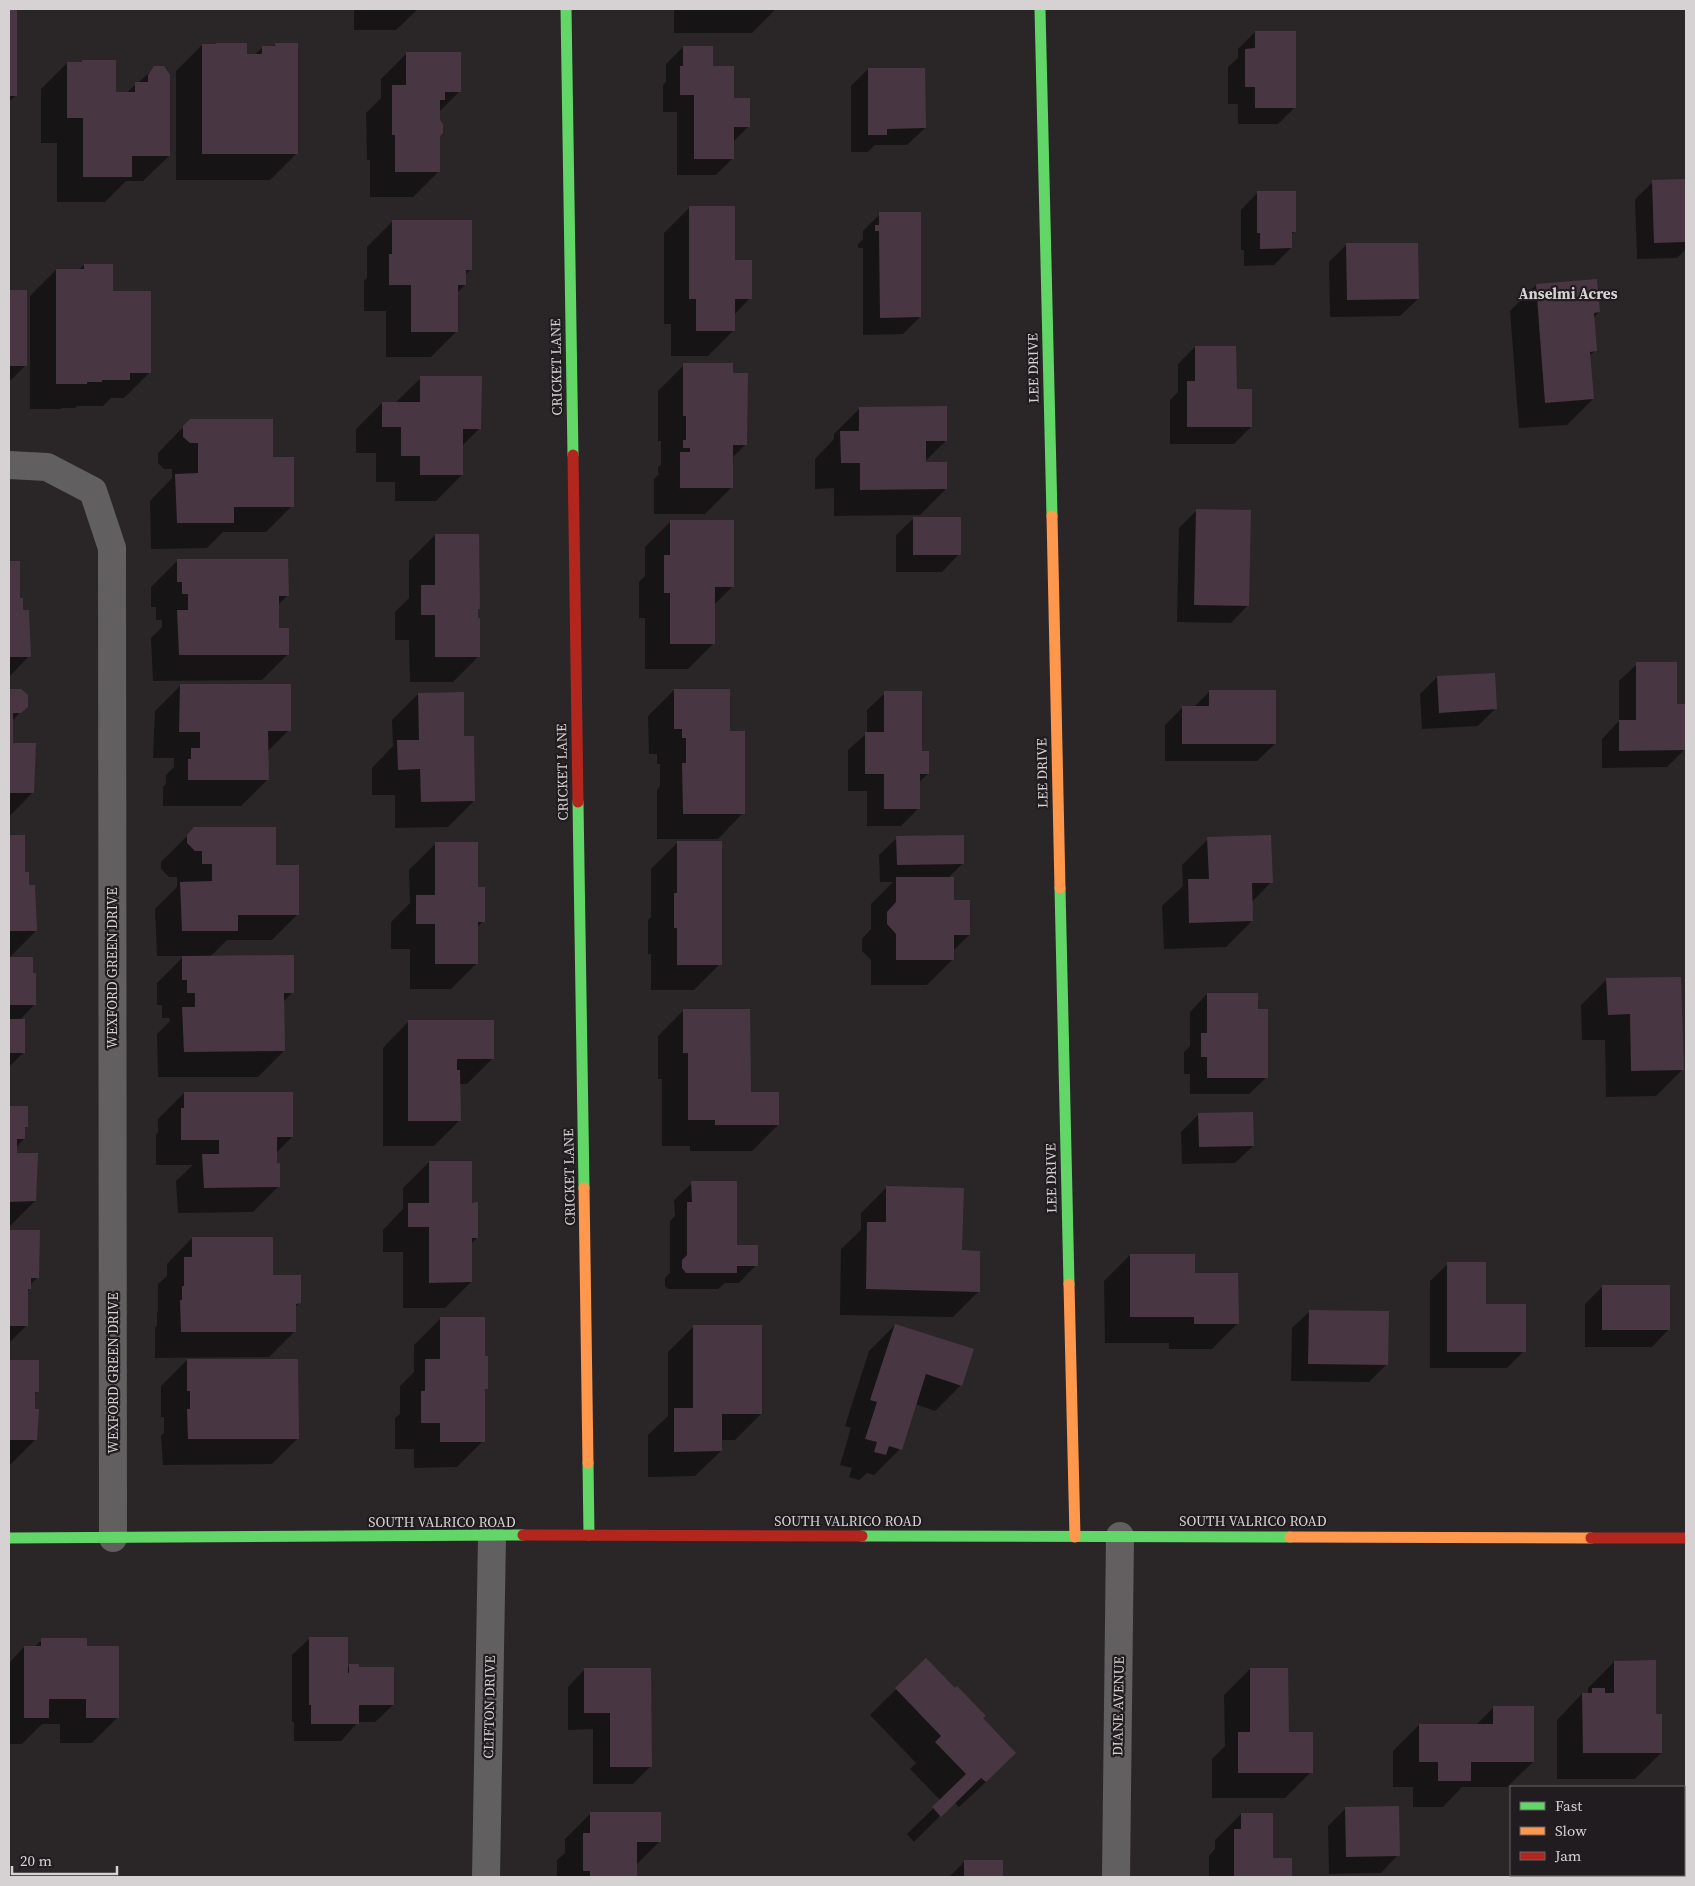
<svg xmlns="http://www.w3.org/2000/svg" width="1695" height="1886" viewBox="0 0 1695 1886" font-family="'Source Serif 4',serif">
<style>
.shadow{fill:#0007}
.building{fill:#483743}
.lines{fill:none;stroke-linecap:round;stroke-linejoin:round}
.street{stroke:#615f5f;stroke-width:28}
.fast{stroke:#63d668;stroke-width:11}
.slow{stroke:#ff974d;stroke-width:11}
.jam{stroke:#b3261e;stroke-width:11}
.labels{text-anchor:middle;dominant-baseline:central;stroke-width:4.5;stroke-linejoin:round;paint-order:stroke}
.street-label{font-size:14px;fill:#d6d2d4;stroke:#211c1f}
.neighbourhood-label{font-size:15px;font-weight:bold;fill:#d6d2d4;stroke:#211c1f}
</style>
<rect width="100%" height="100%" fill="#2a2628"/>
<g class="shadow">
<path d="M9 9H15V96L9 102Z"/>
<path d="M351 9H418L396 30H354V10Z"/>
<path d="M674 9H776L752 33H674Z"/>
<path d="M1255 32 1295 107 1278 124H1238V104H1228V67L1238 58V49Z"/>
<path d="M276 44 296 154 270 180H176V71L202 45 245 55H254L263 47H272Z"/>
<path d="M683 47 712 68 749 126 733 142V158L716 175H677V112H663V85L666 82V64Z"/>
<path d="M407 53 460 91 439 112V171L413 197H370V160H367L366 113 381 98V79Z"/>
<path d="M67 63 115 93H126L155 68 169 156 143 181H126L105 202H57V143H41V89Z"/>
<path d="M868 69 925 128 907 145H875L868 152H851V86Z"/>
<path d="M1686 181V249L1677 258 1637 259 1635 199 1653 182Z"/>
<path d="M1258 192 1294 232 1291 235V248L1274 265 1244 266V250H1241V210Z"/>
<path d="M690 207 734 261 750 298 734 315V330L708 356H671V324H664V233Z"/>
<path d="M880 214 920 317 903 334 863 335V248H858V244L863 239V231Z"/>
<path d="M393 221 471 269 465 275V285L457 293V331L431 357H386V311H364V281L367 278V247Z"/>
<path d="M1347 244 1418 299 1400 316 1330 317 1329 262Z"/>
<path d="M84 265 112 292 150 372 124 398H111L103 406H77L75 408H62L60 409H30V296L56 270H79Z"/>
<path d="M1536 285 1599 312 1593 318 1595 351 1589 356 1593 399 1567 425 1519 428 1510 311Z"/>
<path d="M9 291H25V366L9 382Z"/>
<path d="M1195 347 1235 390 1251 427 1234 444H1170V400L1178 392V364Z"/>
<path d="M684 365 746 444 731 459V488L705 514H654V479L660 473H658V467L661 465V441H658V391Z"/>
<path d="M421 378 480 428 462 446V475L436 501H395V482H376V453H356V429L382 403H395Z"/>
<path d="M860 408 946 441 925 461 946 489 920 515 834 516V488L815 489V459L834 439V434Z"/>
<path d="M190 420 271 458 292 506 266 532H223L207 548 151 549 150 501 172 478V469H164L158 463V453Z"/>
<path d="M1196 511 1248 605 1231 623 1177 622 1179 528Z"/>
<path d="M914 518 959 554 942 572H896V535Z"/>
<path d="M671 521 733 586 714 605V643L688 669H645V618H639V582L645 576V547Z"/>
<path d="M435 535 479 608 477 610 479 656 453 682H410L409 640H395V612L409 598V561Z"/>
<path d="M177 561 288 595 278 605V629L288 654 262 680 153 681 151 638 162 627V620H156V607H151V587Z"/>
<path d="M9 562H18V599L29 656 9 677Z"/>
<path d="M1637 664 1676 706 1684 750 1667 767 1602 768V739L1619 721V681Z"/>
<path d="M1437 677 1495 709 1478 726 1422 729 1420 694Z"/>
<path d="M181 685 289 730 267 752V780L241 806H163V787L166 784V775L174 767V758H153L155 711Z"/>
<path d="M674 690 729 732 743 813 718 839H657V790L660 786V764H657V754H649L648 716Z"/>
<path d="M9 691H21L26 706 12 721V745L33 792 9 817Z"/>
<path d="M1210 691 1275 744 1257 761H1165V725L1182 708H1193Z"/>
<path d="M885 693 921 752 928 774 918 783V809L901 826H867V791H848V750L867 733V710Z"/>
<path d="M418 694 463 737 474 801 448 827 395 828V795H372V768L393 746 392 720Z"/>
<path d="M195 828 275 866 298 914 272 940H227L210 957 293 992 283 1002 284 1051 258 1077H158L157 1034 170 1021 169 1018H162V1005H157V983L184 956H157L155 909 177 887V877H169L161 869V862Z"/>
<path d="M9 837H24V874L36 931 9 958Z"/>
<path d="M897 838 963 863 948 878 953 902 969 935 953 951V959L927 985H871V960L862 951V939L871 929V904L893 882H880L879 855Z"/>
<path d="M1208 839 1271 882 1252 902V921L1226 947 1164 949 1162 906 1183 886 1182 865Z"/>
<path d="M677 843 720 964 694 990H651V954H648V920L651 917V869Z"/>
<path d="M435 844 477 888 483 921 477 928V963L451 989H410V949H391V922L410 903 409 870Z"/>
<path d="M9 958H32L35 1004 19 1021 24 1052 9 1067Z"/>
<path d="M1607 979 1682 1070 1656 1096 1606 1097 1605 1040H1582L1581 1005Z"/>
<path d="M1207 994 1257 1010 1267 1077 1249 1094H1190V1074H1184V1052L1190 1046V1012Z"/>
<path d="M684 1010 749 1093 778 1125 752 1151H690V1146H662V1079H658V1036Z"/>
<path d="M408 1022 493 1058 467 1084H459L460 1120 434 1146H383V1048Z"/>
<path d="M184 1093 292 1137 276 1153 279 1186 253 1212 178 1213 176 1181 193 1165H156V1135L158 1132V1119Z"/>
<path d="M9 1107H27V1126L24 1129V1139L16 1147V1155L35 1201 9 1227Z"/>
<path d="M1199 1114 1253 1146 1235 1163 1182 1164 1181 1132Z"/>
<path d="M429 1162 471 1204 477 1238 471 1244V1282L445 1308H403V1252H383V1230L403 1209V1188Z"/>
<path d="M692 1183 735 1247 756 1265 739 1283H725L718 1289H668L665 1286V1278L670 1273V1221L675 1216 674 1200Z"/>
<path d="M887 1187 979 1291 953 1317 840 1315 841 1249 861 1230V1213Z"/>
<path d="M9 1232H39L37 1278 30 1285V1289L26 1292V1326L9 1343Z"/>
<path d="M192 1238 272 1276 299 1303 295 1307V1331L269 1357 155 1358V1328L157 1326V1313L158 1311V1284L167 1276V1264Z"/>
<path d="M1130 1255 1238 1323 1212 1349H1169V1343H1105L1104 1281Z"/>
<path d="M1448 1264 1524 1351 1507 1368H1430V1281Z"/>
<path d="M1602 1287 1669 1329 1652 1347H1585V1304Z"/>
<path d="M1310 1311 1387 1364 1369 1382 1291 1381 1292 1328Z"/>
<path d="M440 1319 486 1389 483 1392V1441L457 1467 414 1468V1449H395V1418L400 1414V1386L414 1372V1345Z"/>
<path d="M895 1325 961 1385 935 1411 915 1404 900 1449 874 1475 867 1473 859 1480 849 1477 852 1468 840 1465 851 1428 845 1426 869 1351Z"/>
<path d="M694 1326 761 1414 735 1440H721V1451L695 1476 648 1477V1435L668 1416V1352Z"/>
<path d="M187 1360 298 1438 272 1464 163 1465 161 1436 164 1433V1417H161V1386Z"/>
<path d="M9 1361H37V1391L34 1395 36 1439 10 1465Z"/>
<path d="M310 1638 346 1669 350 1665 393 1705 375 1722H358L341 1741H294V1722H292V1655Z"/>
<path d="M42 1640 86 1647 118 1717 92 1743H60V1724H42L22 1744H9V1663L24 1647H34Z"/>
<path d="M926 1660 982 1718 989 1779 959 1807 954 1802 914 1842 907 1834 941 1801 910 1769 916 1763 870 1715Z"/>
<path d="M1614 1662 1654 1715 1661 1753 1635 1779H1557V1720L1582 1694 1588 1693V1688Z"/>
<path d="M585 1669 651 1766 633 1784H593V1729L568 1730V1687Z"/>
<path d="M1250 1669 1311 1772 1285 1798H1212V1759L1225 1746 1224 1695Z"/>
<path d="M1493 1708 1533 1762 1507 1787H1462L1443 1807H1413V1787H1393V1751L1419 1725H1476Z"/>
<path d="M1345 1809 1398 1855 1381 1873 1329 1874 1328 1826Z"/>
<path d="M591 1813 659 1842 635 1866V1877H557V1860L565 1853V1839Z"/>
<path d="M1241 1814 1271 1860H1290V1877H1209V1856L1215 1849V1840Z"/>
<path d="M965 1861H1001V1877H949Z"/>
</g>
<g class="building">
<rect x="9" y="9" width="8" height="87"/>
<path d="M1255 31H1296V108H1255V87H1245V49L1255 48Z"/>
<path d="M216 43H247V54H262V46H275V43H298V154H202V44H216Z"/>
<path d="M683 46H713V66H734V98H750V127H734V159H694V95H680V66H683Z"/>
<path d="M406 52H461V92H445V100H440V120L443 124V133L440 136V172H395V135H392V85H406Z"/>
<path d="M82 60H116V92H135V82H148V75L154 66H164L170 75V156H132V177H83V118H67V62H82Z"/>
<path d="M868 68H925L926 128 887 129V135H868Z"/>
<path d="M1686 179V242L1654 243 1652 180Z"/>
<path d="M1257 191H1296V232H1292V248L1260 249V233H1257Z"/>
<path d="M689 206H735V260H752V299H735V331H696V299H689Z"/>
<path d="M879 212H921V317L880 318 879 231H875V225H879Z"/>
<path d="M392 220H472V270H466V285H458V332H411V285H389V254H392Z"/>
<path d="M1346 243H1418L1419 299 1347 300Z"/>
<path d="M84 264H113V291H151V373H130V380H102V382H87V384H56V269H84Z"/>
<path d="M1597 279 1600 312 1594 313 1597 351 1590 352 1594 399 1545 403 1536 284Z"/>
<rect x="9" y="290" width="18" height="76"/>
<path d="M1195 346H1236L1237 389H1252V427H1187V381H1195Z"/>
<path d="M683 363H733V373H748L747 445H733V488H680V452H690V448H683V440H686V416H683Z"/>
<path d="M420 376H482L481 429H463V475H420V456H401V427H382V402H420Z"/>
<path d="M947 406V441H926V462H947V489L860 490V463H841L840 431H859V407Z"/>
<path d="M190 419H273V457H294V507H234V523H177L175 474 198 473V443H190L183 437V426Z"/>
<path d="M1196 509 1251 510 1249 606 1194 605Z"/>
<rect x="913" y="517" width="48" height="38"/>
<path d="M670 520H734V587H715V644H670V593H664V555H670Z"/>
<path d="M435 534H479L480 609H478V618H480V657H435V615H421V585H435Z"/>
<path d="M177 559H288L289 596H279V628H289V655H179L177 610H188V594H182V582H177Z"/>
<path d="M9 561H20V598H23V610H29L31 657H9Z"/>
<path d="M1636 662H1677V704H1685V750L1619 751V720H1636Z"/>
<path d="M1495 673 1497 709 1439 713 1437 676Z"/>
<path d="M180 684H291V731H268L269 780H188V759H191V748H200V732H179Z"/>
<path d="M9 689H21L28 695V707L21 713H13V743H36L34 793H9Z"/>
<path d="M674 689H730V731H745V814H683L682 763H686V738H682V729H674Z"/>
<path d="M1209 690H1276V744H1182V706H1209Z"/>
<path d="M884 691H922V751H929V774H920V809H884V774H865V732H884Z"/>
<path d="M464 692V736H474L475 801 421 802 420 769 398 770 397 740H419L418 693Z"/>
<path d="M194 827H276V865H299V915H238V931H182L180 882 212 881V864H202V851H195L187 843V835Z"/>
<path d="M9 835H25V872H29V885H35L37 931H9Z"/>
<path d="M964 835V864L897 865 896 836Z"/>
<path d="M1271 835 1273 883H1252L1253 921 1189 923 1188 879H1209L1207 837Z"/>
<path d="M677 841H722V965H677V928H674V893H677Z"/>
<path d="M435 842H478V887H485V922H478V964H435V924H416V895H435Z"/>
<path d="M896 877H954V900H970V935H954V960H896V934L887 924V912L896 902Z"/>
<path d="M294 955V993H284L285 1051 184 1052 182 1007H195V993H187V980H182V956Z"/>
<path d="M9 957H33V973H36V1005H9Z"/>
<path d="M1681 977 1684 1070 1631 1071 1630 1014 1608 1015 1606 978Z"/>
<path d="M1207 993H1258V1009H1268V1078H1207V1057H1201V1033H1207Z"/>
<path d="M683 1009H750L751 1092H779V1125H715V1120H688V1053H683Z"/>
<rect x="9" y="1019" width="16" height="34"/>
<path d="M408 1020H494V1059H457V1070H460L461 1121H408Z"/>
<path d="M184 1092H293V1137H277V1163H280V1187L204 1188 202 1154H219V1140H181V1108H184Z"/>
<path d="M9 1106H28V1127H25V1139H17V1153H38L36 1201 9 1202Z"/>
<path d="M1253 1112 1254 1146 1199 1147 1198 1113Z"/>
<path d="M429 1161H472V1203L478 1202V1238H472V1282L429 1283V1227H408V1203H429Z"/>
<path d="M691 1181H737V1245H758V1266H737V1273H686L682 1268V1260L687 1255V1202H692Z"/>
<path d="M886 1186 964 1188 962 1250 980 1251V1292L866 1289 867 1222H886Z"/>
<path d="M9 1230H40L39 1278H31V1289H28V1326H9Z"/>
<path d="M192 1237H273V1275H301V1303L296 1304V1332H181L180 1300H182V1286H184V1257H192Z"/>
<path d="M1130 1254H1195V1273H1238L1239 1324H1194V1317H1130Z"/>
<path d="M1447 1262H1486V1304H1526V1352H1447Z"/>
<rect x="1602" y="1285" width="68" height="45"/>
<path d="M1309 1310 1389 1311 1388 1365 1308 1364Z"/>
<path d="M440 1317H485V1356H488V1389H485V1442H440V1423H421V1391H425V1359H440Z"/>
<path d="M895 1324 974 1349 962 1386 926 1374 902 1450 889 1446 886 1455 874 1452 877 1442 865 1439 877 1402 870 1400Z"/>
<path d="M693 1325H762V1414H722V1451L674 1452V1408H693Z"/>
<path d="M187 1359H298L299 1439H188L187 1409H190V1391H187Z"/>
<path d="M9 1360H39V1392H35V1409H39L37 1440H9Z"/>
<path d="M309 1637H348V1673H349V1664H359V1667H394V1705H359V1724H311V1705H309Z"/>
<path d="M41 1638H87V1646H119V1718H86V1699H49V1718H24V1646H41Z"/>
<path d="M926 1658 955 1688 957 1686 986 1716 983 1718 1016 1753 986 1782 981 1778 941 1817 932 1807 966 1774 935 1742 941 1736 895 1688Z"/>
<path d="M1656 1660V1714H1662V1753H1583L1582 1693H1592V1688H1605V1693H1614V1661Z"/>
<path d="M584 1668H651L652 1767H610V1713H584Z"/>
<path d="M1250 1668H1288L1289 1732H1313V1773H1238V1732H1250Z"/>
<path d="M1493 1706H1534V1762H1471V1781H1438V1762H1419V1724H1493Z"/>
<path d="M1399 1806 1400 1856 1346 1857 1345 1807Z"/>
<path d="M590 1812H661V1842H637V1877H590V1871H583V1833H590Z"/>
<path d="M1241 1813H1273V1858H1292V1877H1234V1829H1241Z"/>
<rect x="964" y="1860" width="39" height="17"/>
</g>
<g class="lines">
<g class="street">
<path d="M9 465 47 467 93 491 112 548 113 1538"/>
<path d="M486 1877 492 1537"/>
<path d="M1116 1877 1120 1536"/>
</g>
<g class="fast">
<path d="M566 9 573 455"/>
<path d="M1040 9 1052 516"/>
<path d="M578 802 584 1188"/>
<path d="M1060 888 1069 1284"/>
<path d="M588 1463 589 1535"/>
<path d="M862 1536 1290 1537"/>
<path d="M9 1538 523 1535"/>
</g>
<g class="slow">
<path d="M1052 516 1060 888"/>
<path d="M584 1188 588 1463"/>
<path d="M1069 1284 1075 1537"/>
<path d="M1290 1537 1591 1538"/>
</g>
<g class="jam">
<path d="M573 455 578 802"/>
<path d="M523 1535 862 1536"/>
<path d="M1591 1538H1686"/>
</g>
</g>
<g class="labels">
<g class="street-label">
<text transform="translate(556 367) rotate(-91)">CRICKET LANE</text>
<text transform="translate(1033 368) rotate(-91)">LEE DRIVE</text>
<text transform="translate(562 772) rotate(-91)">CRICKET LANE</text>
<text transform="translate(1042 773) rotate(-91)">LEE DRIVE</text>
<text transform="translate(112 968) rotate(-90)">WEXFORD GREEN DRIVE</text>
<text transform="translate(569 1177) rotate(-91)">CRICKET LANE</text>
<text transform="translate(1051 1178) rotate(-91)">LEE DRIVE</text>
<text transform="translate(113 1373) rotate(-90)">WEXFORD GREEN DRIVE</text>
<text x="848" y="1521">SOUTH VALRICO ROAD</text>
<text x="1253" y="1521">SOUTH VALRICO ROAD</text>
<text x="442" y="1522">SOUTH VALRICO ROAD</text>
<text transform="translate(1118 1706) rotate(-89)">DIANE AVENUE</text>
<text transform="translate(489 1707) rotate(-89)">CLIFTON DRIVE</text>
</g>
<g class="neighbourhood-label">
<text x="1568" y="293">Anselmi Acres</text>
</g>
</g>
<rect width="1695" height="1886" fill="none" stroke="#d6d2d4" stroke-width="20"/>
<rect x="1510" y="1786" width="175" height="90" fill="#211c1f" stroke="#696567"/>
<rect x="1520" y="1802" width="25" height="8" fill="#63d668" stroke="#696567"/>
<text x="1555" y="1811" font-size="15" fill="#d6d2d4">Fast</text>
<rect x="1520" y="1827" width="25" height="8" fill="#ff974d" stroke="#696567"/>
<text x="1555" y="1836" font-size="15" fill="#d6d2d4">Slow</text>
<rect x="1520" y="1852" width="25" height="8" fill="#b3261e" stroke="#696567"/>
<text x="1555" y="1861" font-size="15" fill="#d6d2d4">Jam</text>
<path d="M12 1866v8h105v-8" fill="none" stroke="#d6d2d4" stroke-width="2.5"/>
<text x="20" y="1866" font-size="15" fill="#d6d2d4" stroke="#211c1f" stroke-width="4" paint-order="stroke">20 m</text>
</svg>
